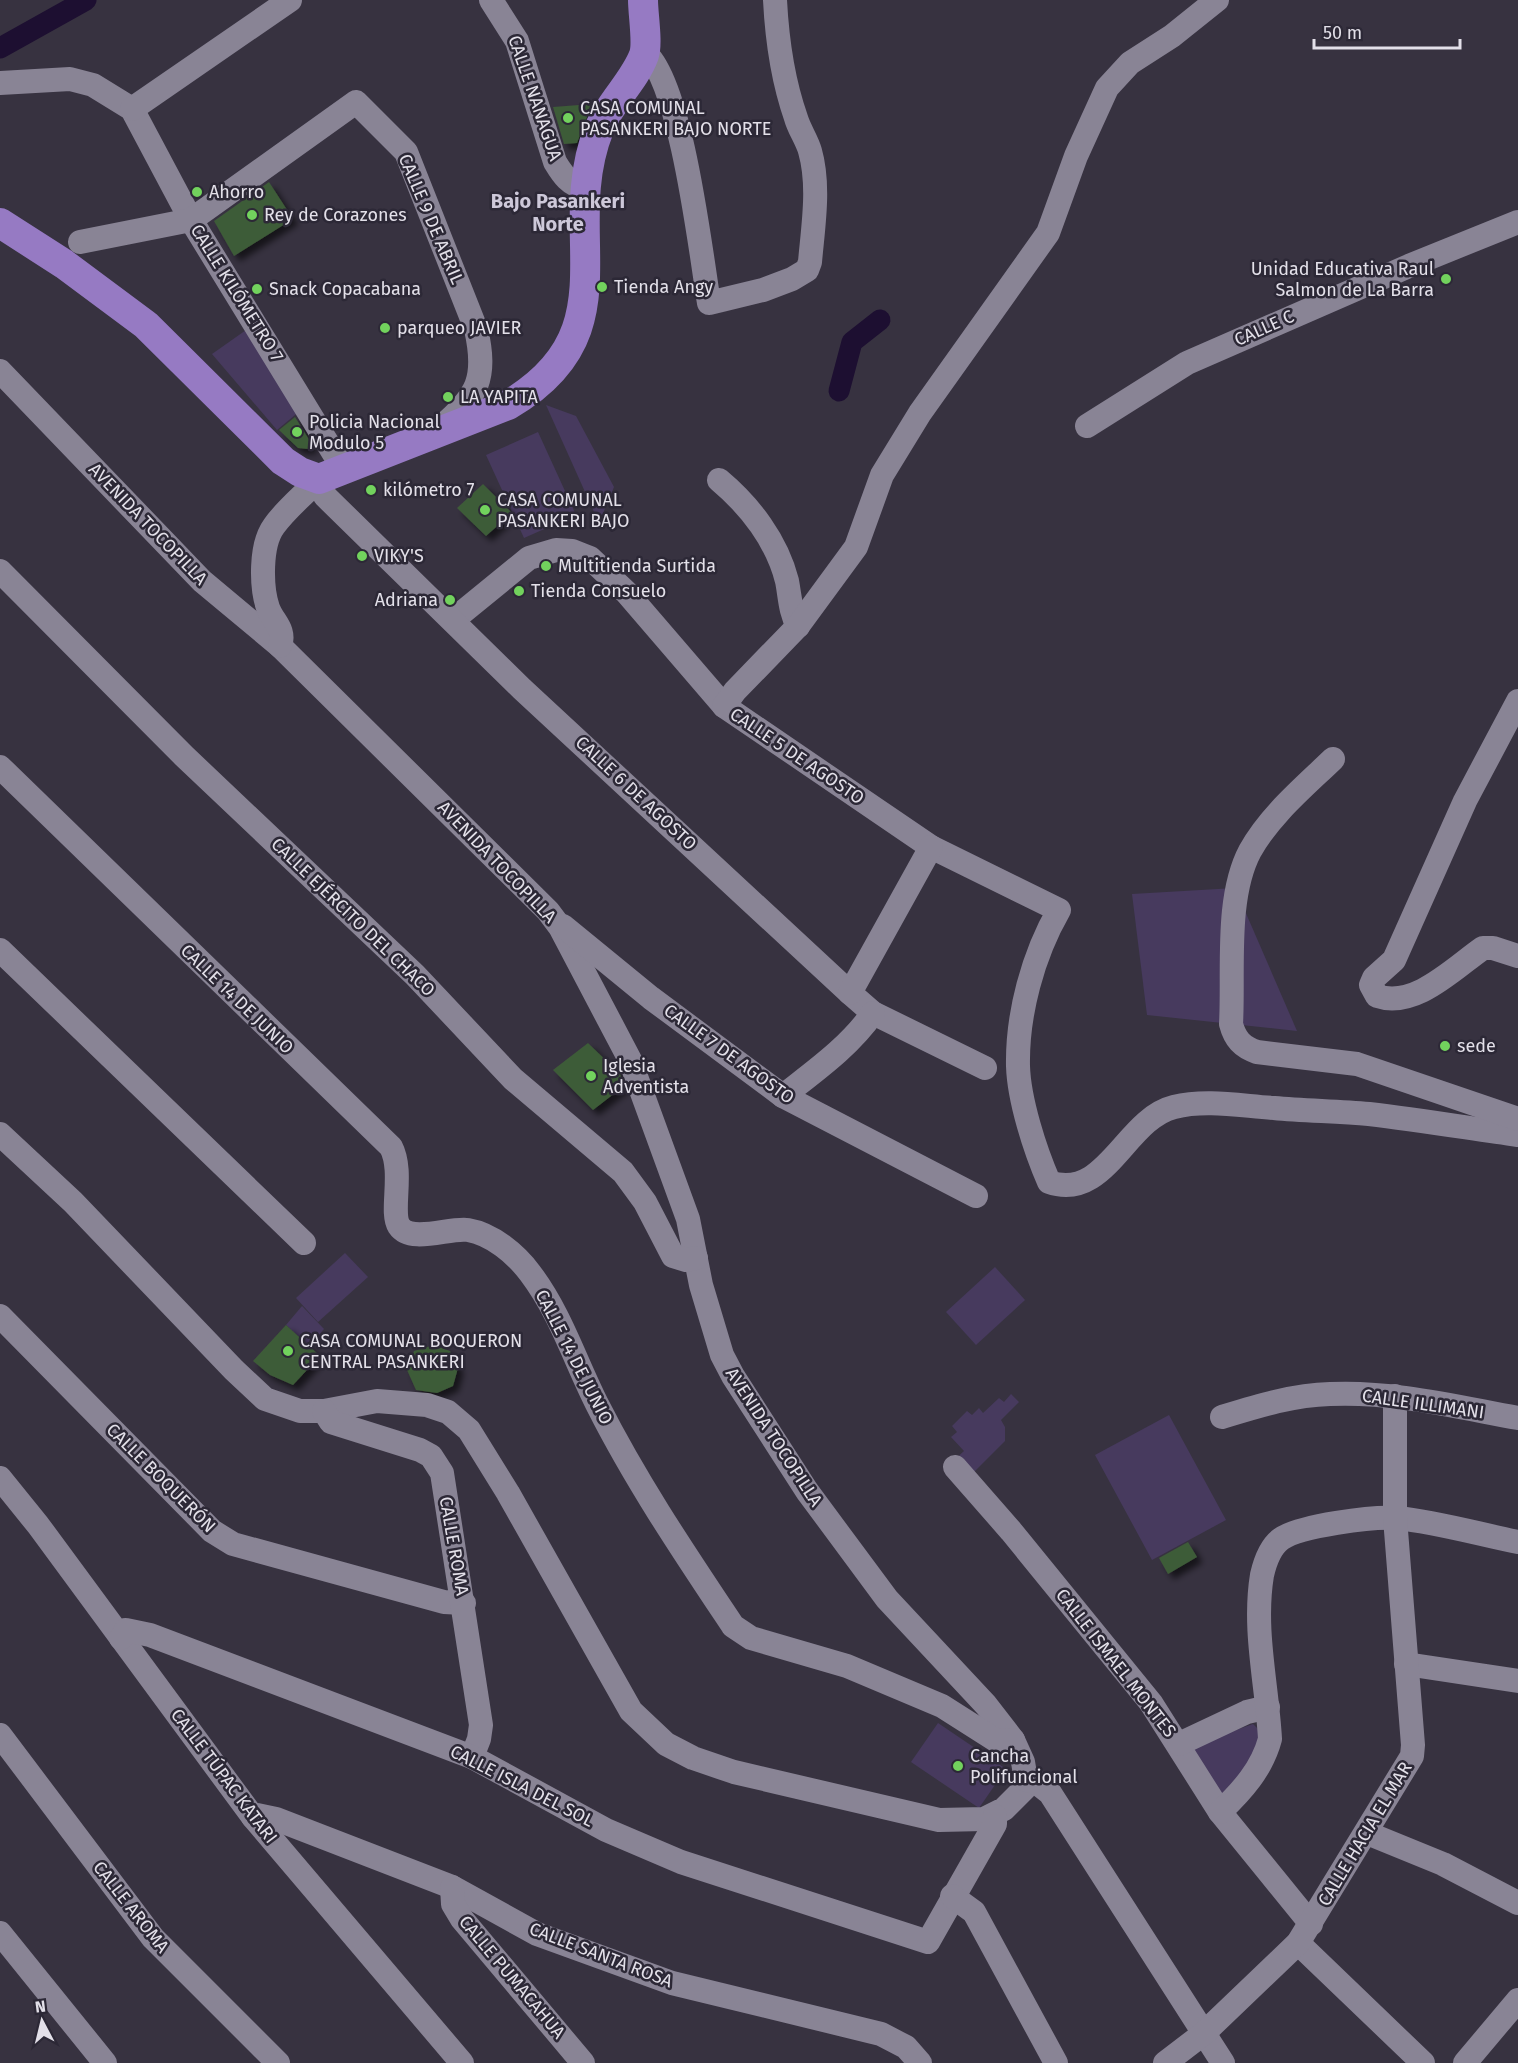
<svg xmlns="http://www.w3.org/2000/svg" width="1518" height="2063" viewBox="0 0 1518 2063" font-family="'Fira Sans',sans-serif">
<style>
.green{fill:#473a5e}
.lines{fill:none;stroke-linecap:round;stroke-linejoin:round}
.canal{stroke:#1d0f31;stroke-width:21}
.building{fill:#3e5b38;filter:url(#shadow)}
.minor{stroke:#898495;stroke-width:24}
.major{stroke:#967ac3;stroke-width:30}
.poi-dot{fill:#72d25d;stroke:#2c2836;stroke-width:2}
.labels{text-anchor:middle;dominant-baseline:central;stroke-width:5;stroke-linejoin:round;paint-order:stroke}
.street-label{font-size:18px;fill:#e3e0e9;stroke:#2c2836}
.poi-label{font-size:18px;fill:#e3e0e9;stroke:#2c2836;text-anchor:start}
.neighbourhood-label{font-size:20px;font-weight:bold;fill:#cdc8d9;stroke:#2c2836}
</style>
<defs>
<filter id="shadow"><feDropShadow dx="5.5" dy="5.5" stdDeviation="3" flood-color="#0009"/></filter>
</defs>
<rect width="100%" height="100%" fill="#373240"/>
<g class="green">
<path d="M263 318 313 400 277 430 212 354Z"/>
<path d="M546 405 576 416 614 487 599 523Z"/>
<path d="M538 432 576 515 524 538 486 455Z"/>
<path d="M1235 888 1297 1031 1147 1015 1132 894Z"/>
<path d="M345 1253 368 1277 318 1322 296 1298Z"/>
<path d="M995 1267 1025 1300 976 1345 946 1312Z"/>
<path d="M302 1306 324 1329 309 1346 286 1325Z"/>
<path d="M1011 1394 1019 1402 1001 1420 1005 1427V1441L968 1478 952 1462 964 1451 951 1437 957 1432 952 1426 967 1411 972 1415 979 1408 983 1413 999 1398 1004 1402Z"/>
<path d="M1169 1415 1226 1520 1152 1560 1095 1455Z"/>
<path d="M938 1723 1006 1769 979 1808 911 1762Z"/>
<path d="M1253 1724 1261 1732 1262 1751 1219 1797 1185 1748Z"/>
</g>
<g class="lines">
<g class="canal">
<path d="M0 48 86 0"/>
<path d="M839 391 852 342 880 320"/>
</g>
</g>
<g class="building">
<path d="M592 104 577 143 564 144 553 107Z"/>
<path d="M269 182 293 219 234 256 214 221Z"/>
<path d="M295 417 313 446 308 449 298 448 279 430Z"/>
<path d="M483 484 512 513 486 536 457 508Z"/>
<path d="M588 1043 620 1074 624 1086 593 1110 553 1070Z"/>
<path d="M286 1325 320 1356 293 1385 270 1375 253 1361Z"/>
<path d="M434 1345 450 1351 458 1368 453 1386 437 1393 416 1390 407 1370 414 1351Z"/>
<path d="M1188 1542 1197 1557 1168 1574 1159 1558Z"/>
</g>
<g class="lines">
<g class="minor">
<path d="M491 0 517 41 555 162C561 172 571 189 586 186"/>
<path d="M645 53C681 81 701 254 709 303L763 290 792 279 807 270 810 262C813 227 820 186 810 151 807 140 799 129 796 118 783 81 777 39 775 0"/>
<path d="M0 83 70 79 93 85 132 109 191 220 344 470"/>
<path d="M132 109 290 0"/>
<path d="M80 242 191 220 356 102 406 152 476 329C487 378 478 396 441 427"/>
<path d="M0 371 202 581 280 646 548 911 560 927 630 1060 688 1219 701 1285 722 1355 733 1376 807 1491 887 1599 986 1705 1013 1740 1023 1762 1026 1780 1025 1788 1004 1809 984 1819 939 1820 734 1772 693 1758 666 1744 631 1711 508 1493 469 1430 448 1412 427 1405 377 1401 324 1411H300L265 1399 234 1370 73 1202 0 1134"/>
<path d="M1087 426 1187 363 1409 266 1518 222"/>
<path d="M719 480C750 506 777 541 787 581 790 596 790 612 798 626"/>
<path d="M0 571 184 756 415 975 513 1079 623 1172 645 1202 673 1256 686 1260 696 1258"/>
<path d="M453 620 529 558 556 550 572 551 582 555 590 558 626 592 724 706 931 847 1059 910C1033 955 1017 1014 1018 1066 1019 1100 1035 1150 1049 1182 1106 1202 1125 1119 1174 1107 1206 1099 1241 1106 1274 1108 1305 1111 1337 1111 1369 1114 1419 1120 1468 1128 1518 1135"/>
<path d="M280 646C286 629 273 622 268 608 261 587 260 545 274 526 286 509 305 494 319 479L325 496 522 689 850 993 873 1013 985 1068"/>
<path d="M1518 701 1465 801 1394 960 1374 978 1371 985 1377 996C1415 1009 1454 968 1483 948H1493L1518 956"/>
<path d="M724 706 735 691 798 626 856 547 882 475 920 413 1048 233 1076 156 1107 88 1130 63 1172 36 1217 0"/>
<path d="M1333 759C1304 787 1270 815 1250 851 1225 898 1234 972 1231 1024 1235 1039 1242 1047 1257 1052L1357 1064 1518 1119"/>
<path d="M0 767 391 1147C404 1172 390 1212 399 1226 411 1244 450 1227 468 1230 492 1234 516 1254 530 1273 561 1314 575 1361 598 1406 637 1483 685 1554 733 1626L751 1638 847 1666 942 1706 997 1741 1013 1740"/>
<path d="M563 926 651 998 783 1096 976 1196"/>
<path d="M0 950 304 1243"/>
<path d="M850 993 931 847"/>
<path d="M783 1096C816 1070 849 1047 873 1013"/>
<path d="M0 1316 212 1531 233 1544 444 1602 464 1603"/>
<path d="M324 1411 331 1422 420 1450 431 1456 442 1473 481 1725 479 1739 472 1757"/>
<path d="M1222 1417C1258 1406 1293 1395 1330 1394 1393 1391 1457 1407 1518 1418"/>
<path d="M955 1467 1011 1531 1151 1703 1220 1812 1311 1924"/>
<path d="M0 1478 38 1525 253 1817 462 2063"/>
<path d="M121 1638 126 1630 150 1635 472 1757 606 1830 681 1862 928 1942 995 1824V1816"/>
<path d="M1406 1664 1518 1681"/>
<path d="M0 1735 153 1938 278 2063"/>
<path d="M1179 1744 1247 1712 1268 1707"/>
<path d="M1026 1780 1036 1782 1050 1793 1223 2063"/>
<path d="M1220 1812C1242 1791 1262 1769 1270 1739 1267 1684 1253 1630 1262 1575 1265 1562 1270 1547 1281 1539 1299 1526 1373 1516 1397 1518 1437 1522 1478 1534 1518 1542"/>
<path d="M253 1817 257 1815 276 1819 452 1887 537 1934 672 1983 881 2034 906 2047 920 2063"/>
<path d="M1367 1833 1443 1864 1518 1903"/>
<path d="M452 1887 453 1904 462 1919 583 2063"/>
<path d="M952 1896 974 1912 1056 2063"/>
<path d="M0 1933 105 2063"/>
<path d="M1298 1943 1423 2063"/>
<path d="M1165 2063 1203 2034 1298 1943 1412 1756 1413 1745 1395 1518V1396"/>
<path d="M1465 2063 1518 2000"/>
</g>
<path class="major" d="M0 223 64 264 146 325 283 461 300 472 319 479 508 405C634 331 557 235 599 129 609 103 634 82 644 55 648 43 643 14 643 0"/>
</g>
<g class="poi-dot">
<circle cx="568" cy="118" r="6"/>
<circle cx="197" cy="192" r="6"/>
<circle cx="252" cy="215" r="6"/>
<circle cx="1446" cy="279" r="6"/>
<circle cx="602" cy="287" r="6"/>
<circle cx="257" cy="289" r="6"/>
<circle cx="385" cy="328" r="6"/>
<circle cx="448" cy="397" r="6"/>
<circle cx="297" cy="432" r="6"/>
<circle cx="371" cy="490" r="6"/>
<circle cx="485" cy="510" r="6"/>
<circle cx="362" cy="556" r="6"/>
<circle cx="546" cy="566" r="6"/>
<circle cx="519" cy="591" r="6"/>
<circle cx="450" cy="600" r="6"/>
<circle cx="1445" cy="1046" r="6"/>
<circle cx="591" cy="1076" r="6"/>
<circle cx="288" cy="1351" r="6"/>
<circle cx="958" cy="1766" r="6"/>
</g>
<g class="labels">
<g class="street-label">
<text transform="translate(535 98) rotate(71)">CALLE NANAGUA</text>
<text transform="translate(431 219) rotate(67)">CALLE 9 DE ABRIL</text>
<text transform="translate(237 293) rotate(58)">CALLE KILÓMETRO 7</text>
<text transform="translate(1264 328) rotate(-24)">CALLE C</text>
<text transform="translate(148 524) rotate(46)">AVENIDA TOCOPILLA</text>
<text transform="translate(797 756) rotate(34)">CALLE 5 DE AGOSTO</text>
<text transform="translate(636 793) rotate(43)">CALLE 6 DE AGOSTO</text>
<text transform="translate(497 862) rotate(46)">AVENIDA TOCOPILLA</text>
<text transform="translate(353 917) rotate(44)">CALLE EJÉRCITO DEL CHACO</text>
<text transform="translate(237 999) rotate(44)">CALLE 14 DE JUNIO</text>
<text transform="translate(729 1054) rotate(36)">CALLE 7 DE AGOSTO</text>
<text transform="translate(574 1357) rotate(63)">CALLE 14 DE JUNIO</text>
<text transform="translate(1423 1404) rotate(8)">CALLE ILLIMANI</text>
<text transform="translate(774 1437) rotate(57)">AVENIDA TOCOPILLA</text>
<text transform="translate(161 1478) rotate(45)">CALLE BOQUERÓN</text>
<text transform="translate(454 1546) rotate(80)">CALLE ROMA</text>
<text transform="translate(1116 1663) rotate(52)">CALLE ISMAEL MONTES</text>
<text transform="translate(224 1776) rotate(53)">CALLE TÚPAC KATARI</text>
<text transform="translate(522 1786) rotate(27)">CALLE ISLA DEL SOL</text>
<text transform="translate(1365 1834) rotate(-59)">CALLE HACIA EL MAR</text>
<text transform="translate(131 1907) rotate(52)">CALLE AROMA</text>
<text transform="translate(601 1955) rotate(21)">CALLE SANTA ROSA</text>
<text transform="translate(512 1977) rotate(50)">CALLE PUMACAHUA</text>
</g>
<g class="poi-label">
<text x="580" y="108">CASA COMUNAL<tspan x="580" dy="21">PASANKERI BAJO NORTE</tspan></text>
<text x="209" y="192">Ahorro</text>
<text x="264" y="215">Rey de Corazones</text>
<text x="1434" y="269" text-anchor="end">Unidad Educativa Raul<tspan x="1434" dy="21">Salmon de La Barra</tspan></text>
<text x="614" y="287">Tienda Angy</text>
<text x="269" y="289">Snack Copacabana</text>
<text x="397" y="328">parqueo JAVIER</text>
<text x="460" y="397">LA YAPITA</text>
<text x="309" y="422">Policia Nacional<tspan x="309" dy="21">Modulo 5</tspan></text>
<text x="383" y="490">kilómetro 7</text>
<text x="497" y="500">CASA COMUNAL<tspan x="497" dy="21">PASANKERI BAJO</tspan></text>
<text x="374" y="556">VIKY'S</text>
<text x="558" y="566">Multitienda Surtida</text>
<text x="531" y="591">Tienda Consuelo</text>
<text x="438" y="600" text-anchor="end">Adriana</text>
<text x="1457" y="1046">sede</text>
<text x="603" y="1066">Iglesia<tspan x="603" dy="21">Adventista</tspan></text>
<text x="300" y="1341">CASA COMUNAL BOQUERON<tspan x="300" dy="21">CENTRAL PASANKERI</tspan></text>
<text x="970" y="1756">Cancha<tspan x="970" dy="21">Polifuncional</tspan></text>
</g>
<g class="neighbourhood-label">
<text x="558" y="201">Bajo Pasankeri<tspan x="558" dy="23">Norte</tspan></text>
</g>
</g>
<g transform="translate(42 2021) rotate(353)" stroke="#2c2836" stroke-width="4.5" paint-order="stroke">
<path d="M0-4.5L10 22L0 15L-10 22Z" fill="#e3e0e9"/>
<text y="-9" font-size="16" font-weight="bold" text-anchor="middle" fill="#e3e0e9">N</text>
</g>
<path d="M1314 39v9h146v-9" fill="none" stroke="#e3e0e9" stroke-width="3"/>
<text x="1323" y="39" font-size="18" fill="#e3e0e9" stroke="#2c2836" stroke-width="4.5" paint-order="stroke">50 m</text>
</svg>
